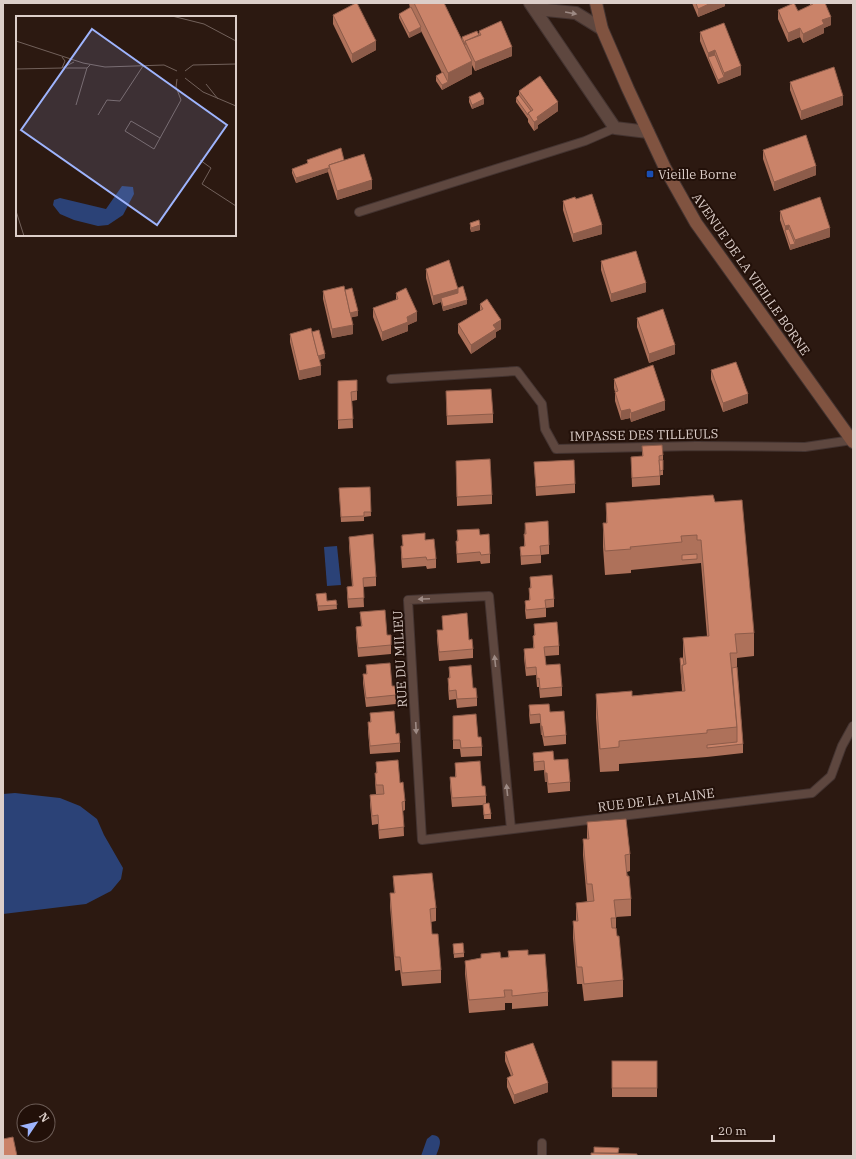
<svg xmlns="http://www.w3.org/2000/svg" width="856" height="1159" viewBox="0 0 856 1159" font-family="'IBM Plex Serif',serif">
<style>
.water{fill:#2b4277}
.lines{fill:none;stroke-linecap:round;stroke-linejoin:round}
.lane-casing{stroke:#443431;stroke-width:10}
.street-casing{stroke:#443431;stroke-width:14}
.secondary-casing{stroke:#443431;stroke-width:14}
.lane{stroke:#5e473f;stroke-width:8}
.street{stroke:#5e473f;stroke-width:12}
.secondary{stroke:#805340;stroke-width:12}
.wall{fill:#ae715a}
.shaded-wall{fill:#8d5c4a}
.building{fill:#ca8369;stroke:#8d5c4a}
.oneway{fill:#9d8a84}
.transit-dot{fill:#1a4fb4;stroke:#221009;stroke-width:1.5}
.labels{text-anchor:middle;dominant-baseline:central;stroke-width:4;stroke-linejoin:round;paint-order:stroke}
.poi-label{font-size:13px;fill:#dccec9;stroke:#221009;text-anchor:start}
.street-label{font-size:13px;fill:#dccec9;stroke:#221009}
.inset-road{fill:none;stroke:#72615b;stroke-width:1}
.view{fill:#9eb4fd;fill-opacity:0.15;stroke:#9eb4fd;stroke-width:2}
.inset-edge{fill:none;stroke:#dccec9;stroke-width:2}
</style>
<rect width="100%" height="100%" fill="#2c1911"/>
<g class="water">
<path d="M337 546 341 585 327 586 324 547Z"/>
<path d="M15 793 60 798 80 806 97 819 104 835 123 868 121 879 111 891 86 904 3 914V794Z"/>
<path d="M432 1135C445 1136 439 1148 436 1156H421L427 1139Z"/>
</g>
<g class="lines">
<defs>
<g id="lane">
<path d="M359 212 585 141 615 128"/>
<path d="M391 379 517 371 542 404 545 429 556 449 696 446 805 447 852 440"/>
<path d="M511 829 489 596 408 600 422 840 812 793 831 776 842 746 853 726"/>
<path d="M542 1143V1156"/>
</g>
<g id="street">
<path d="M530 3 615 128 648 132"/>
<path d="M538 3 546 10 576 13 602 29"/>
</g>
<path id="secondary" d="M596 3 602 29 628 89 665 168 696 223 853 442"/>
</defs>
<use href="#lane" class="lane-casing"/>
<use href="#street" class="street-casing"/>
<use href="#secondary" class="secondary-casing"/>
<use href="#lane" class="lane"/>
<use href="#street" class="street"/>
<use href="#secondary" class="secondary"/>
</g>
<g class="wall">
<path d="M409 3H444L462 40V37L479 35V31L512 56 475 71 472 65V74L442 90 436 81V76L442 73 421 31V32L409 38 399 18V14L410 8Z"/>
<path d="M692 3H725V6L698 17Z"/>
<path d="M810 3H825L831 25 824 28V33L803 43 800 37 788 42 778 19V10L798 11 810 6Z"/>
<path d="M333 15 376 50 352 63 333 24Z"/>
<path d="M700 32 741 75 718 84 700 41Z"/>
<path d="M790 82 843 105 801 120 790 90Z"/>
<path d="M519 91 558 111 538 125V128L534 131 528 122V119L516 102V98L519 95Z"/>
<path d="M469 97 484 104 472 109 469 102Z"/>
<path d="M763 150 816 175 774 191 763 159Z"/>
<path d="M307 160H344L372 189 337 200 328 172 296 183 292 173V169L307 164Z"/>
<path d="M576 199 602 234 573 242 563 210V201Z"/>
<path d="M780 211 830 237 790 250 780 220Z"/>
<path d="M470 223 480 230 471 232 470 228Z"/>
<path d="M601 261 646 292 611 302 601 270Z"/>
<path d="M426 269 458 288 467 304 443 311 441 302 433 305 426 278Z"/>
<path d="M345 290 358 316 351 317 353 334 332 338 323 299V291Z"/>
<path d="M396 293 417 321 408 325V331L382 341 373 317V308L396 300Z"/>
<path d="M480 304 501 329 496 332V337L471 354 458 333V324L480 311Z"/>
<path d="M637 318 675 354 649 363 637 327Z"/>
<path d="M312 332 325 358 319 360 321 375 299 380 290 342V334Z"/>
<path d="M711 370 748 403 723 412 711 379Z"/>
<path d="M614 379 665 410 631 422 630 418 621 420 615 401V392L614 388Z"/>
<path d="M357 380V400L352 401 353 428 338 429V381Z"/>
<path d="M446 391 493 414V423L447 425Z"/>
<path d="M642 446 663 455V475H660V485L632 487 631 457 642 456Z"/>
<path d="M456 461 492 495V504L457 506Z"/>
<path d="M534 462 575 484V493L536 496Z"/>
<path d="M370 487 371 516 364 517V521L341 522 339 488Z"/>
<path d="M715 502 754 633V656L737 658V667L743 744V753L707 757 619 764V771L600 772 596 718V694L632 696 682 691 680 658H683V638L707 636 701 563 631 570V573L605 575 603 547V523H606V503Z"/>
<path d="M525 523 549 545V554L541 555V563L521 565 520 547H524Z"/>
<path d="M457 530 480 535 490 554V563L481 564 480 561 457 563 456 541H457Z"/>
<path d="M402 535 425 540 436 559V568L427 569 426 566 402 568 401 555V546H403Z"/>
<path d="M349 537 376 577V586L363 587 364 607 348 608 347 595V587L352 586 349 546Z"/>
<path d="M530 577 554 599V607L546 608V617L526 619 525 610V601L529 600V588H530Z"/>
<path d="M316 594 327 601 336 600 337 609 318 611Z"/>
<path d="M360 612 387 635 391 645V654L358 657 356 636V627L361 626Z"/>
<path d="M442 616 469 640 473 649V658L439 661 437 639V630H443Z"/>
<path d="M534 624 559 646V655L545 656 546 665 562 687V696L540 698 539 687H537L536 675 526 676 524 658V649L533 648V636H534Z"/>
<path d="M366 665 392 686 396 695V704L366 707 363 683V674H366Z"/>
<path d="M449 667 473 688 477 698V706L457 708 456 699 449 700 448 687V678H449Z"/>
<path d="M529 705 550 712 566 735V744L544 746 542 735H541L540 723 530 724 529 714Z"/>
<path d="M370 713 400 743V752L370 754 368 731V722H370Z"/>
<path d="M453 716 478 737 482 747V756L461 757 460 749H453Z"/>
<path d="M533 753 554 760 570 782V791L548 793 547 782H545L544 770 534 771Z"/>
<path d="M376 762 400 783 405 801V810L403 811 404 836 379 839 378 824 372 825 370 804V795L376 794 375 782V773H376Z"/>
<path d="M455 763 482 786 486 796V803L491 814V819H484L483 805 452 807 450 786V777H455Z"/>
<path d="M587 822 630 854V871L627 872 631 899V916L616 917V928L623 980V997L584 1001 582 984H577L573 938V921H576V903L592 901H587L583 855V839H587Z"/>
<path d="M393 876 436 908V921L431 922 432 934 441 970V983L402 986 400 970 395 971 390 906V893H394Z"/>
<path d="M453 944 464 953V957L454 958Z"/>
<path d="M508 951 528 955 548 992V1006L512 1009V1003H505V1010L469 1013 465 974V961L481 958V954L501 958 508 957Z"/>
<path d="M505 1052 548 1092 514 1104 507 1087V1078L511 1076 505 1061Z"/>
<rect x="612" y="1061" width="45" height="36"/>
</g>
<g class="shaded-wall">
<path d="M711 3H725V6L698 17V9Z"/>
<path d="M831 17V25L824 28V33L803 43V34L822 20Z"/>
<path d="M421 27V32L409 38V33Z"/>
<path d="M800 28V37L788 42V33Z"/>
<path d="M376 41V50L352 63V54Z"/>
<path d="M512 47V56L475 71V62Z"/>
<path d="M715 50V59L708 57V62V53Z"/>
<path d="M472 61V74L442 90V85L448 82V73Z"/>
<path d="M741 66V75L724 82V73Z"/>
<path d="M724 77V82L718 84V80Z"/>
<path d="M843 96V105L801 120V111Z"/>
<path d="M484 99V104L472 109V105Z"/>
<path d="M558 102V111L538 125V128L534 131V122L537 117Z"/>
<path d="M816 166V175L774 191V182Z"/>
<path d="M328 168V172L296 183V178Z"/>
<path d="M372 180V189L337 200V191Z"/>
<path d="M480 225V230L471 232V228Z"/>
<path d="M602 225V234L573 242V234Z"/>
<path d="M789 225V233L785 230V226Z"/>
<path d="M830 228V237L790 250V245L795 244V240Z"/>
<path d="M646 283V292L611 302V294Z"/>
<path d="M458 289V298H441V302L433 305V296Z"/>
<path d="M467 300V304L443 311V307Z"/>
<path d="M358 311V316L349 318V313Z"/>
<path d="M417 312V321L408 325V331L382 341V332L407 317Z"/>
<path d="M501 320V329L496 332V337L471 354V345L493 325Z"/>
<path d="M353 325V334L332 338V329Z"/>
<path d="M675 345V354L649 363V354Z"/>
<path d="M325 354V358L317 361V356Z"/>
<path d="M321 366V375L299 380V371Z"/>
<path d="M748 394V403L723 412V403Z"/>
<path d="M665 401V410L631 422V413Z"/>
<path d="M630 409V418L621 420V411Z"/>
<rect x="541" y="726" width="1" height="9"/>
<rect x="545" y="773" width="2" height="9"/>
<path d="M548 1083V1092L514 1104V1095Z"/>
</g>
<g class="building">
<path d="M356 3H357L376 41 352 54 333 15Z"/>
<path d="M414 3H444L472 61 448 73Z"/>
<path d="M696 3H711L698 9Z"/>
<path d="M794 3 798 11 813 4 812 3H825L831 17 822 20 824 24 803 34 800 28 788 33 778 10Z"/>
<path d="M411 7 421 27 409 33 399 14Z"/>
<path d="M501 21 512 47 475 62 465 41 481 35 479 31Z"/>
<path d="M724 23 741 66 724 73 715 50 708 53 700 32Z"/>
<path d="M477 31 479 35 465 41V45L462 37Z"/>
<path d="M715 55 724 77 718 80 708 57Z"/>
<path d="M834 67 843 96 801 111 790 82Z"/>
<path d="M443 72 448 82 442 85 436 76Z"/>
<path d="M540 76 558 102 537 117 538 120 534 122 528 113 533 110 519 91Z"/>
<path d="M480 92 484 99 472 105 469 97Z"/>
<path d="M519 95 531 111 528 113V115L516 98Z"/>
<path d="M806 135 816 166 774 182 763 150Z"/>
<path d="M341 148 344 160 329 165V169L328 168 296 178 292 169 308 163 307 160Z"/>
<path d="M364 154 372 180 337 191 329 165Z"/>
<path d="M592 194 602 225 573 234 563 201 575 197 576 199Z"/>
<path d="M820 197 830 228 795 240 789 225 785 226 780 211Z"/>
<path d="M479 220 480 225 471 228 470 223Z"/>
<path d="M789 229 795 244 790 245 785 230Z"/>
<path d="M636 251 646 283 611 294 601 261Z"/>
<path d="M449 260 458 289 433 296 426 269Z"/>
<path d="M344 286 353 325 332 329 323 291Z"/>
<path d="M463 286 467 300 443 307 441 298 458 293V288Z"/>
<path d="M352 288 358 311 350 313 345 290Z"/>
<path d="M406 288 417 312 407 317 408 322 382 332 373 308 398 299 396 293Z"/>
<path d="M487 299 501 320 493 325 496 329 471 345 458 324 483 309 480 304Z"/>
<path d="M663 309 675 345 649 354 637 318Z"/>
<path d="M311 328 321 366 299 371 290 334Z"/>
<path d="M319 330 325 354 318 356 312 332Z"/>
<path d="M736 362 748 394 723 403 711 370Z"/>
<path d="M653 365 665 401 631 413 630 409 621 411 615 392 618 391 614 379Z"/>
<path d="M357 380V391L351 392 353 419 338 420V381Z"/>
<path d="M491 389 493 414 447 416 446 391Z"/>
<path d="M662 445 663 455 659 456 660 476 632 478 631 457 643 456 642 446Z"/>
<path d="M490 459 492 495 457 497 456 461Z"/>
<path d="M574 460 575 484 536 487 534 462Z"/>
<path d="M659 460H663V470L660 471Z"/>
<path d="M370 487 371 512H364V516L341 517 339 488Z"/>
<path d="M713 495 715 502 742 500 754 633 735 634 737 653H730L737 727 707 730V733L619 741V747L600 749 596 694 632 691V696L685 691 682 665 686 664 683 638 709 636 701 540H697V535L681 536 682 542 630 547 631 549 605 551 603 523H607L606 503Z"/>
<path d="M548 521 549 545 540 546 541 555 521 556 520 547 525 546 524 534H526L525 523Z"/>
<path d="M479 529 480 535 489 534 490 554 481 555 480 552 457 554 456 541H458L457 530Z"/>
<path d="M425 533V540L434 539 436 559 427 560 426 557 402 559 401 546H403L402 535Z"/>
<path d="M373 534 376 577 363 578 364 598 348 599 347 587 353 586 349 537Z"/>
<path d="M697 554V559L682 560V555Z"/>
<path d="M552 575 554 599 545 600 546 608 526 610 525 601 530 600 529 588H531L530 577Z"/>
<path d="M326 593 327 601 336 600 337 605 318 606 316 594Z"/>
<path d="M385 610 387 635H391V645L358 648 356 627 362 626 360 612Z"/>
<path d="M467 613 469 640 472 639 473 649 439 652 437 630H443L442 616Z"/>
<path d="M557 622 559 646 544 647 546 665 560 664 562 687 540 689 539 678 537 679 536 667 526 668 524 649 534 648 533 636 535 635 534 624Z"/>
<path d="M680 658H683L684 665H682V684Z"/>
<path d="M390 663 392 686H395L396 695 366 698 363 674H367L366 665Z"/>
<path d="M471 665 473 688H476L477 698 457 699 456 690 449 691 448 678H450L449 667Z"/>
<path d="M737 667 743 744 707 748V745L737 742V727L732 668Z"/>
<path d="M549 704 550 712 564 711 566 735 544 737 542 726H541L540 714 530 715 529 705Z"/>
<path d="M394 711 396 734 399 733 400 743 370 746 368 722H371L370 713Z"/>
<path d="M476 714 478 737H481L482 747 461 748 460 740H453V716Z"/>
<path d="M553 751 554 760 568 759 570 782 548 784 547 773H545L544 761 534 762 533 753Z"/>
<path d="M398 760 400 783 403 782 405 801 402 802 404 827 379 830 378 815 372 816 370 795 384 794 383 785H376L375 773H377L376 762Z"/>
<path d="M480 761 482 786H485L486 796 452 798 450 777H456L455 763Z"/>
<path d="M489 803 491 814 484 815 483 804Z"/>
<path d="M626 819 630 854 625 855 627 876H629L631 899 614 900 616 918H611L612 928H616L617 936H619L623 980 584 984 582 967H577L573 921H578L576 903 594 901 592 884H587L583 839H589L587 822Z"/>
<path d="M432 873 436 908 430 909 432 934H438L441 970 402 973 400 957H395L390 893H395L393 876Z"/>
<path d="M463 943 464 953 454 954 453 944Z"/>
<path d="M528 950V955L545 954 548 992 512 996V990H504L505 997 469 1000 465 961 481 958V954L500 952 501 958 509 957 508 951Z"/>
<path d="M533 1043 548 1083 514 1095 507 1078 513 1075 505 1052Z"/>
<rect x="612" y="1061" width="45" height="27"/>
<path d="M13 1137 17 1156H3V1139Z"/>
<path d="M594 1147 619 1148 618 1153H594Z"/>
<path d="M591 1153 637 1154V1156H591Z"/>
</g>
<defs><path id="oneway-solid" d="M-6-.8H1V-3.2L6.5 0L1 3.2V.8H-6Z"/></defs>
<g class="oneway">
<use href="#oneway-solid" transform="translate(571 13) rotate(10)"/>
<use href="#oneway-solid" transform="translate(424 599) rotate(177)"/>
<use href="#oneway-solid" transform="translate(495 661) rotate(-96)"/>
<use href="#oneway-solid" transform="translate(416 728) rotate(87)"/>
<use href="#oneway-solid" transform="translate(507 790) rotate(-96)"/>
</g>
<rect class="transit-dot" x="646" y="170" width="8" height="8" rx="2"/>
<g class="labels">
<g class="poi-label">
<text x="658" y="174">Vieille Borne</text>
</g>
<g class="street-label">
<text transform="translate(751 274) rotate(55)">AVENUE DE LA VIEILLE BORNE</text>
<text transform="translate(644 435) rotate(-1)">IMPASSE DES TILLEULS</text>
<text transform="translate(400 659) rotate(-93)">RUE DU MILIEU</text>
<text transform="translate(656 800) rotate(-7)">RUE DE LA PLAINE</text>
</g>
</g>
<g transform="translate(16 16)">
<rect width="220" height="220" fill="#2c1911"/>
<path d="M106 170 117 171 118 178 107 199 92 209 82 210 58 204 44 198 37 189 38 184 44 182 90 193Z" fill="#2b4277"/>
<path class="inset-road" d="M156 0 188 8 220 25M0 25 67 47 89 51 148 49 161 55M46 52 49 45 46 41M50 52H71L74 49M0 53 46 52 58 46M169 55 177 49 220 48M169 62 187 76 220 90M190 68 202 83M60 89 71 52M82 99 91 84 104 85 127 50M144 122 115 105 109 115 138 133 165 84 160 71 161 63M184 144 195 152 186 168 220 190M0 195 8 220"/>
<path class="view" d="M76 13 211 109 141 209 5 114Z"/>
<rect width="220" height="220" class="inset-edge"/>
</g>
<rect width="856" height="1159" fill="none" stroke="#dccec9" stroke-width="8"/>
<g transform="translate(36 1123) rotate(55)"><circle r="19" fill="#221009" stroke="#6c5c56"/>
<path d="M0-3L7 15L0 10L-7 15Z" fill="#9eb4fd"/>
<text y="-6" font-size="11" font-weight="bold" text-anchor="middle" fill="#dccec9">N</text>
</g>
<path d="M712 1135v6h62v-6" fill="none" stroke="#dccec9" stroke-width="2"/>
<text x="718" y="1135" font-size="12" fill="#dccec9" stroke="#221009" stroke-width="3" paint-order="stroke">20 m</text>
</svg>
